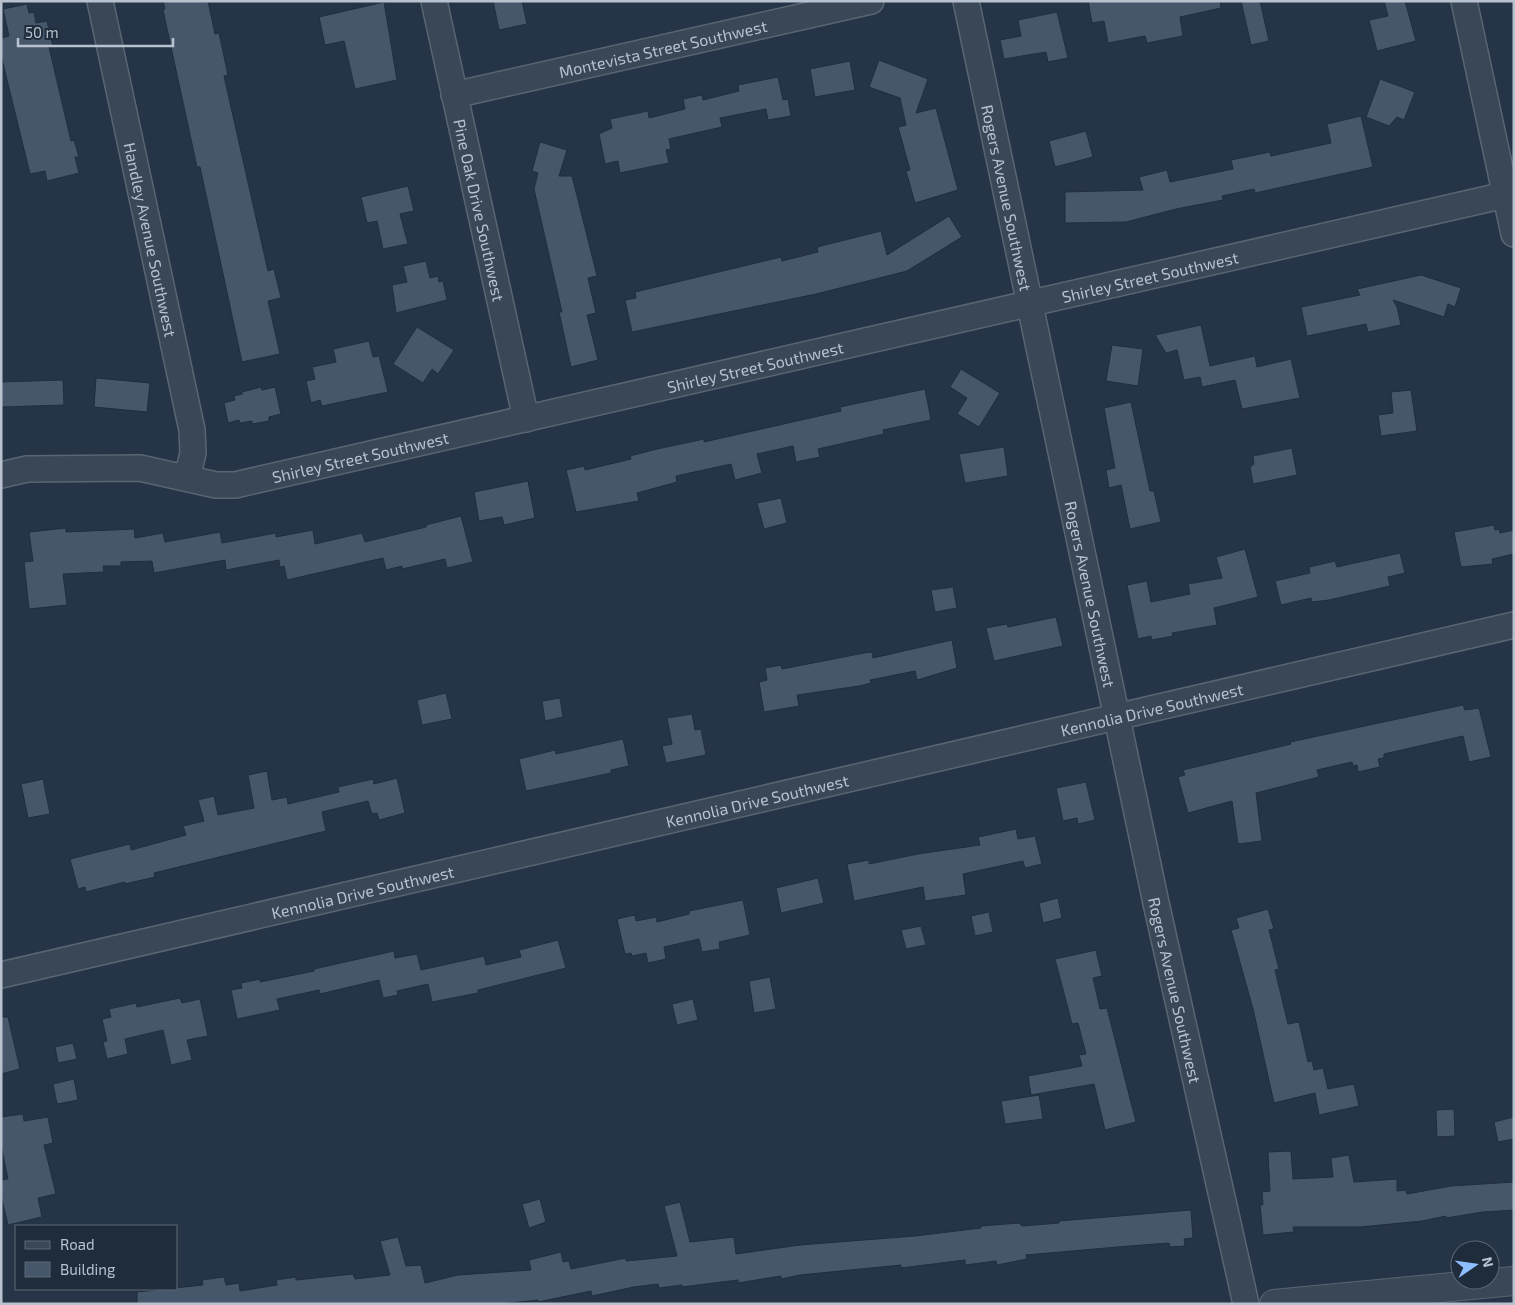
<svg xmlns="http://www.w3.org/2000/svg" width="1515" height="1305" viewBox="0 0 1515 1305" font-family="'Exo 2',sans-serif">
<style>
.building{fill:#46576b;stroke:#202e3d}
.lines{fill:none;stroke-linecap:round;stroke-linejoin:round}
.minor-casing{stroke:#586573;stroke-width:28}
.tertiary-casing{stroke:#586573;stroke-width:30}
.minor{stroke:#3a4756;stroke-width:25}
.tertiary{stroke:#3a4756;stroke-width:28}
.labels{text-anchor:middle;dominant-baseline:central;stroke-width:4;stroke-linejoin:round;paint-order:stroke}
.street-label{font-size:16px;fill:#b8c2cf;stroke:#1e2c3b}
</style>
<rect width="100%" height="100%" fill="#253547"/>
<g class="building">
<path d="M163 1H208L215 34 219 33 228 75 224 76 268 271 274 269 281 298 268 301 280 354 242 362 208 204 200 167H197L163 10 165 9Z"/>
<path d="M493 1H522L527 24 499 30Z"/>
<path d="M1088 1H1220L1221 8 1180 17 1183 36 1147 43 1145 36 1108 43 1104 21 1092 23Z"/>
<path d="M1241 1H1260L1269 41 1251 45Z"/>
<path d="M1384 1H1405L1416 41 1377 51 1369 20 1388 16Z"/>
<path d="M384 2 397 80 355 89 344 41 325 45 319 17Z"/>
<path d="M27 4 29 13 34 12 36 23 47 21 53 46 49 47 71 141 74 140 79 157H75L79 173 47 181 45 171 30 174 1 55V38L9 36 3 9Z"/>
<path d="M1057 12 1068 58 1048 62 1046 52 1004 59 1000 40 1021 36 1018 20Z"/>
<path d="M879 60 928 79 916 113 936 108 958 190 915 203 906 171 910 170 898 127 906 125 900 98 869 87Z"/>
<path d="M850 61 855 90 815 97 810 69Z"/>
<path d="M778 77 783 100 788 99 791 116 768 120 766 109 720 118 722 127 669 139 671 149 666 150 669 163 620 173 618 161 605 164 599 134 612 128 610 119 648 111 649 118 685 109 683 99 702 95 703 100 739 91 738 85Z"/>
<path d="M1380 79 1415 92 1404 120 1397 117 1389 126 1366 117Z"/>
<path d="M1361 116 1373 167 1255 193 1254 189 1222 196 1223 200 1176 209 1126 222 1065 223V192L1143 190 1139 177 1167 170 1170 182 1233 169 1231 160 1270 152 1271 156 1331 143 1327 124Z"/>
<path d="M1086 131 1093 157 1055 167 1049 141Z"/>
<path d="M540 142 567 150 559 176H572L597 276 588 278 596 313 587 315 598 360 571 367 559 312H562L534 189 538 173 532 171Z"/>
<path d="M408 186 414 211 400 214 408 244 383 249 377 221 367 223 361 197Z"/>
<path d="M949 216 962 237 907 271 816 294 632 332 625 300 636 298 635 292 781 257 782 261 818 252 817 247 881 231 887 255Z"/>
<path d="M426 261 430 278 438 276 439 282 443 281 447 300 396 313 392 285 407 282 403 266Z"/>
<path d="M1421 275 1461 288 1455 307 1448 304 1444 317 1393 300 1397 307 1401 325 1368 332 1366 324 1307 336 1301 307 1360 295 1357 289Z"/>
<path d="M1201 325 1210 366 1255 356 1257 367 1291 359 1300 398 1242 409 1235 380 1202 387 1200 377 1184 380 1177 350 1166 353 1155 335Z"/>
<path d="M417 327 454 350 438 374 432 369 423 383 393 364Z"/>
<path d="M369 341 373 357 379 356 388 392 322 406 320 400 311 403 306 381 315 379 312 367 336 362 333 349Z"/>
<path d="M1112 345 1143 349 1138 386 1106 381Z"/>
<path d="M961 369 1000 393 979 427 957 414 967 398 950 387Z"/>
<path d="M96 378 150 383 147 412 94 407Z"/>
<path d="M63 380 64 405 1 407V382Z"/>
<path d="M261 387 262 390 275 387 281 414 269 417V421L252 424V421L240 423 239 420 228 423 224 403 235 400 234 396 242 394V392Z"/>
<path d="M925 389 931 420 883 430 884 434 818 449 820 457 796 462 793 446 757 454 762 473 735 480 731 464 676 476 677 482 637 493 639 501 576 512 566 470 584 466 585 470 631 459 630 456 657 449 704 439V442L841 411 840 407Z"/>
<path d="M1411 390 1417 431 1381 436 1378 415 1393 413 1391 392Z"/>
<path d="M1131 402 1150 491H1154L1161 522 1130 529 1121 485 1109 488 1106 470 1115 468 1104 408Z"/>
<path d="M1004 447 1008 476 965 483 959 454Z"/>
<path d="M1292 448 1297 475 1253 484 1250 467 1254 464 1253 456Z"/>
<path d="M528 481 535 518 504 525 502 517 479 521 474 492Z"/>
<path d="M781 498 787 523 764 529 757 503Z"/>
<path d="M461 516 473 562 447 568 445 559 402 569V566L386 570 383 558 287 580 284 566 280 567 279 560 226 570 225 560 154 573 152 561 121 562V566H103L104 572 63 574 67 605 29 609 24 562 33 561 29 532 66 528V532L134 529 135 538 163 533 165 542 220 532 222 543 276 533V537L313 530 315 544 362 533 365 542 426 527V525Z"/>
<path d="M1494 525 1495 530 1499 529 1500 533 1514 530V554L1492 559 1493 564 1461 567 1454 532Z"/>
<path d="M1245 549 1258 597 1214 608 1217 625 1172 633 1173 636 1152 640 1151 636 1138 639 1127 585 1147 581 1151 602 1190 594 1188 584 1222 578 1216 557Z"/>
<path d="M1400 553 1405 573 1388 577 1390 586 1329 600 1312 602 1311 598 1281 605 1275 581 1310 573 1309 567 1335 561 1337 567Z"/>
<path d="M953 587 957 608 935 612 931 590Z"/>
<path d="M1056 617 1063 646 994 661 986 628 1007 624 1008 627Z"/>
<path d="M952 640 957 668 917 680 915 671 870 680 871 683 859 686 797 695 799 706 764 712 759 682 767 680 765 668 781 665 782 669 864 653 872 652 873 658Z"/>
<path d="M446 693 452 719 422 725 417 700Z"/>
<path d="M560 698 563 717 545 721 542 701Z"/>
<path d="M1463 705 1465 710 1479 708 1491 757 1469 762 1463 736 1384 754V758L1378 759 1380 767 1358 772 1357 765 1353 766 1352 762 1317 770 1319 777 1256 793 1262 841 1238 844 1232 801 1188 813 1178 777 1185 775 1183 770 1291 744 1290 742Z"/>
<path d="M692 714 695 730 701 729 706 755 666 763 662 746 672 744 667 718Z"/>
<path d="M623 739 629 766 611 770V773L526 791 519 759 555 750 556 754Z"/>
<path d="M267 771 272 800 287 797 288 804 339 792 338 787 373 779 374 784 397 778 405 813 379 820 377 813 372 814 368 801 322 812 326 831 154 873 155 877 125 884V882L86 892 85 887 78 889 70 859 130 844 131 850 186 835 183 826 204 821 198 800 214 796 218 815 254 808 248 775Z"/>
<path d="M43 779 50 814 28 818 21 784Z"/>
<path d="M1086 782 1095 820 1078 824 1077 818 1063 821 1056 788Z"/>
<path d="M1016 829 1018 839 1035 836 1042 864 1025 868 1023 861 963 874 966 895 925 901 923 887 854 901 847 864 869 860V864L918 854 980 845 978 837Z"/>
<path d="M818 878 824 903 781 913 776 888Z"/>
<path d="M1058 898 1062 918 1043 923 1039 903Z"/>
<path d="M743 900 750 935 719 942 720 949 702 952 699 939 664 947 666 959 648 963 646 953 632 956 631 953 625 954 617 919 635 915 636 921 656 917 657 922 689 914V911Z"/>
<path d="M1268 909 1274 929 1269 930 1279 969 1275 970 1288 1024 1299 1022 1308 1062 1312 1061 1314 1070 1323 1068 1328 1089 1354 1084 1359 1106 1319 1115 1315 1093 1274 1103 1253 1009 1231 930 1239 928 1236 918Z"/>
<path d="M989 912 993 932 975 936 971 916Z"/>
<path d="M921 926 926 945 906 949 901 930Z"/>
<path d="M558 940 566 968 478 990V993L432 1002 428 984 397 991 398 995 383 998 379 980 320 994 319 990 277 999 280 1010 237 1019 231 990 242 988 241 983 260 979V982L314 971V969L394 951 395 958 417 954 421 970 484 956 486 965 521 957 519 950Z"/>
<path d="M1096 950 1102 976 1093 978 1100 1009 1107 1008 1136 1122 1105 1130 1094 1084 1031 1095 1028 1076 1082 1066 1079 1055 1086 1054 1078 1023 1072 1024 1055 959Z"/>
<path d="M770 977 776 1009 754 1013 749 981Z"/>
<path d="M180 998 182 1003 200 999 208 1036 187 1040 192 1060 171 1065 163 1030 125 1039 128 1054 107 1059 103 1042 107 1041 102 1019 111 1017 109 1009 136 1003 137 1007Z"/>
<path d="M693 999 698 1020 677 1025 672 1004Z"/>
<path d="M1 1017H8L20 1069 1 1074Z"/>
<path d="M73 1043 77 1059 58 1063 55 1047Z"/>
<path d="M74 1079 78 1100 57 1104 53 1084Z"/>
<path d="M1039 1095 1043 1119 1005 1124 1001 1101Z"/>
<path d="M1454 1109 1455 1136 1437 1137 1436 1110Z"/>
<path d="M23 1114 24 1121 48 1117 53 1143 44 1145 56 1194 38 1198 42 1217 8 1225 1 1195V1180L8 1179 1 1145V1117Z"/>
<path d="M1514 1117V1139L1498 1142 1494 1122Z"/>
<path d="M1291 1151 1293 1179 1333 1177 1331 1158 1349 1155 1354 1182 1397 1179V1191L1406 1190 1407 1194 1451 1186 1514 1182V1210L1483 1212 1446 1218V1216L1422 1221 1360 1227H1293L1294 1232 1263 1235 1260 1205H1263L1262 1192 1270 1191 1268 1152Z"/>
<path d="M540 1199 546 1222 529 1228 522 1204Z"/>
<path d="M680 1202 690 1242 734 1237 736 1254 800 1245 915 1236 981 1228V1226L1019 1223 1022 1226 1059 1223V1221L1191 1210 1193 1238 1184 1239 1185 1246 1170 1247 1169 1243 1129 1246 1026 1255 1027 1259 997 1265 996 1261 965 1265V1260L901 1268V1265L800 1275 781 1279V1276L738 1283V1280L682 1287V1285L659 1288 658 1284 634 1287 592 1296 591 1291 538 1302V1300L499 1304H137V1292L203 1285 202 1280 224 1277 226 1285 239 1283 240 1291 277 1285 276 1280 296 1277V1280L353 1274 355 1279 390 1275 380 1241 398 1237 406 1266 421 1265 425 1283 458 1275 531 1270 529 1260 561 1252 563 1262 569 1261 571 1269 626 1258V1261L677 1256 664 1206Z"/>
</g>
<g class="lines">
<defs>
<g id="minor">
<path id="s1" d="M100 1 192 430 193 453 187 478"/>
<path id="s2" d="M434 1 526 419"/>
<path id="s3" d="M966 1 1156 903 1246 1304"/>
<path d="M1464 1 1514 234"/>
<path id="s4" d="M454 95 871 1"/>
<path id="s5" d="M1 475 27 469 140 468 216 485H235L1505 195"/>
<path id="s6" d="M1 975 1514 625"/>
</g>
<path id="tertiary" d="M1274 1304 1514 1281"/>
</defs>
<use href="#minor" class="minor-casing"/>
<use href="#tertiary" class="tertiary-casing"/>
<use href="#minor" class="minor"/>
<use href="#tertiary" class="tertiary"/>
</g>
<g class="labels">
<g class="street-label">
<text stroke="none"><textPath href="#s4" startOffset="214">Montevista Street Southwest</textPath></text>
<text stroke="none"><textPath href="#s3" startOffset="201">Rogers Avenue Southwest</textPath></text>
<text stroke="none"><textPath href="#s2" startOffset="214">Pine Oak Drive Southwest</textPath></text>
<text stroke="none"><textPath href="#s1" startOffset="244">Handley Avenue Southwest</textPath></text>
<text stroke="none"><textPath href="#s5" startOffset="1175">Shirley Street Southwest</textPath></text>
<text stroke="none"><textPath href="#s5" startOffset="770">Shirley Street Southwest</textPath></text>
<text stroke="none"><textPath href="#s5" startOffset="365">Shirley Street Southwest</textPath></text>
<text stroke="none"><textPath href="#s3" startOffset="606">Rogers Avenue Southwest</textPath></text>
<text stroke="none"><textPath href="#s6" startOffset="1181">Kennolia Drive Southwest</textPath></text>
<text stroke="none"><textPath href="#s6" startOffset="776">Kennolia Drive Southwest</textPath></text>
<text stroke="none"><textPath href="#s6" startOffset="371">Kennolia Drive Southwest</textPath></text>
<text stroke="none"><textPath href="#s3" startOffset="1011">Rogers Avenue Southwest</textPath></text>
</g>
</g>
<rect width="1515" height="1305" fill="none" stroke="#b8c2cf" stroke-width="5"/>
<rect x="15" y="1225" width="162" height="65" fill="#1e2c3b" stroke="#5c6876"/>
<rect x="25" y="1241" width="25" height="8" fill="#3a4756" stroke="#5c6876"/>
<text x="60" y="1250" font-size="15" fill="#b8c2cf">Road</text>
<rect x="25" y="1262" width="25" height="15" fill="#46576b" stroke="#5c6876"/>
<text x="60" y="1275" font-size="15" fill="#b8c2cf">Building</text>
<g transform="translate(1475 1265) rotate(77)"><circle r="24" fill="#1e2c3b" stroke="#5c6876"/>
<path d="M0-4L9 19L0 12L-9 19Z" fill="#8dbeff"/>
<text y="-8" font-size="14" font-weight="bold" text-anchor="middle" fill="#b8c2cf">N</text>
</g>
<path d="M18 38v8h155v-8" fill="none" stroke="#b8c2cf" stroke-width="2.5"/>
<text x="25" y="38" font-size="15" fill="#b8c2cf" stroke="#1e2c3b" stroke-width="4" paint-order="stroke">50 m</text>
</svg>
